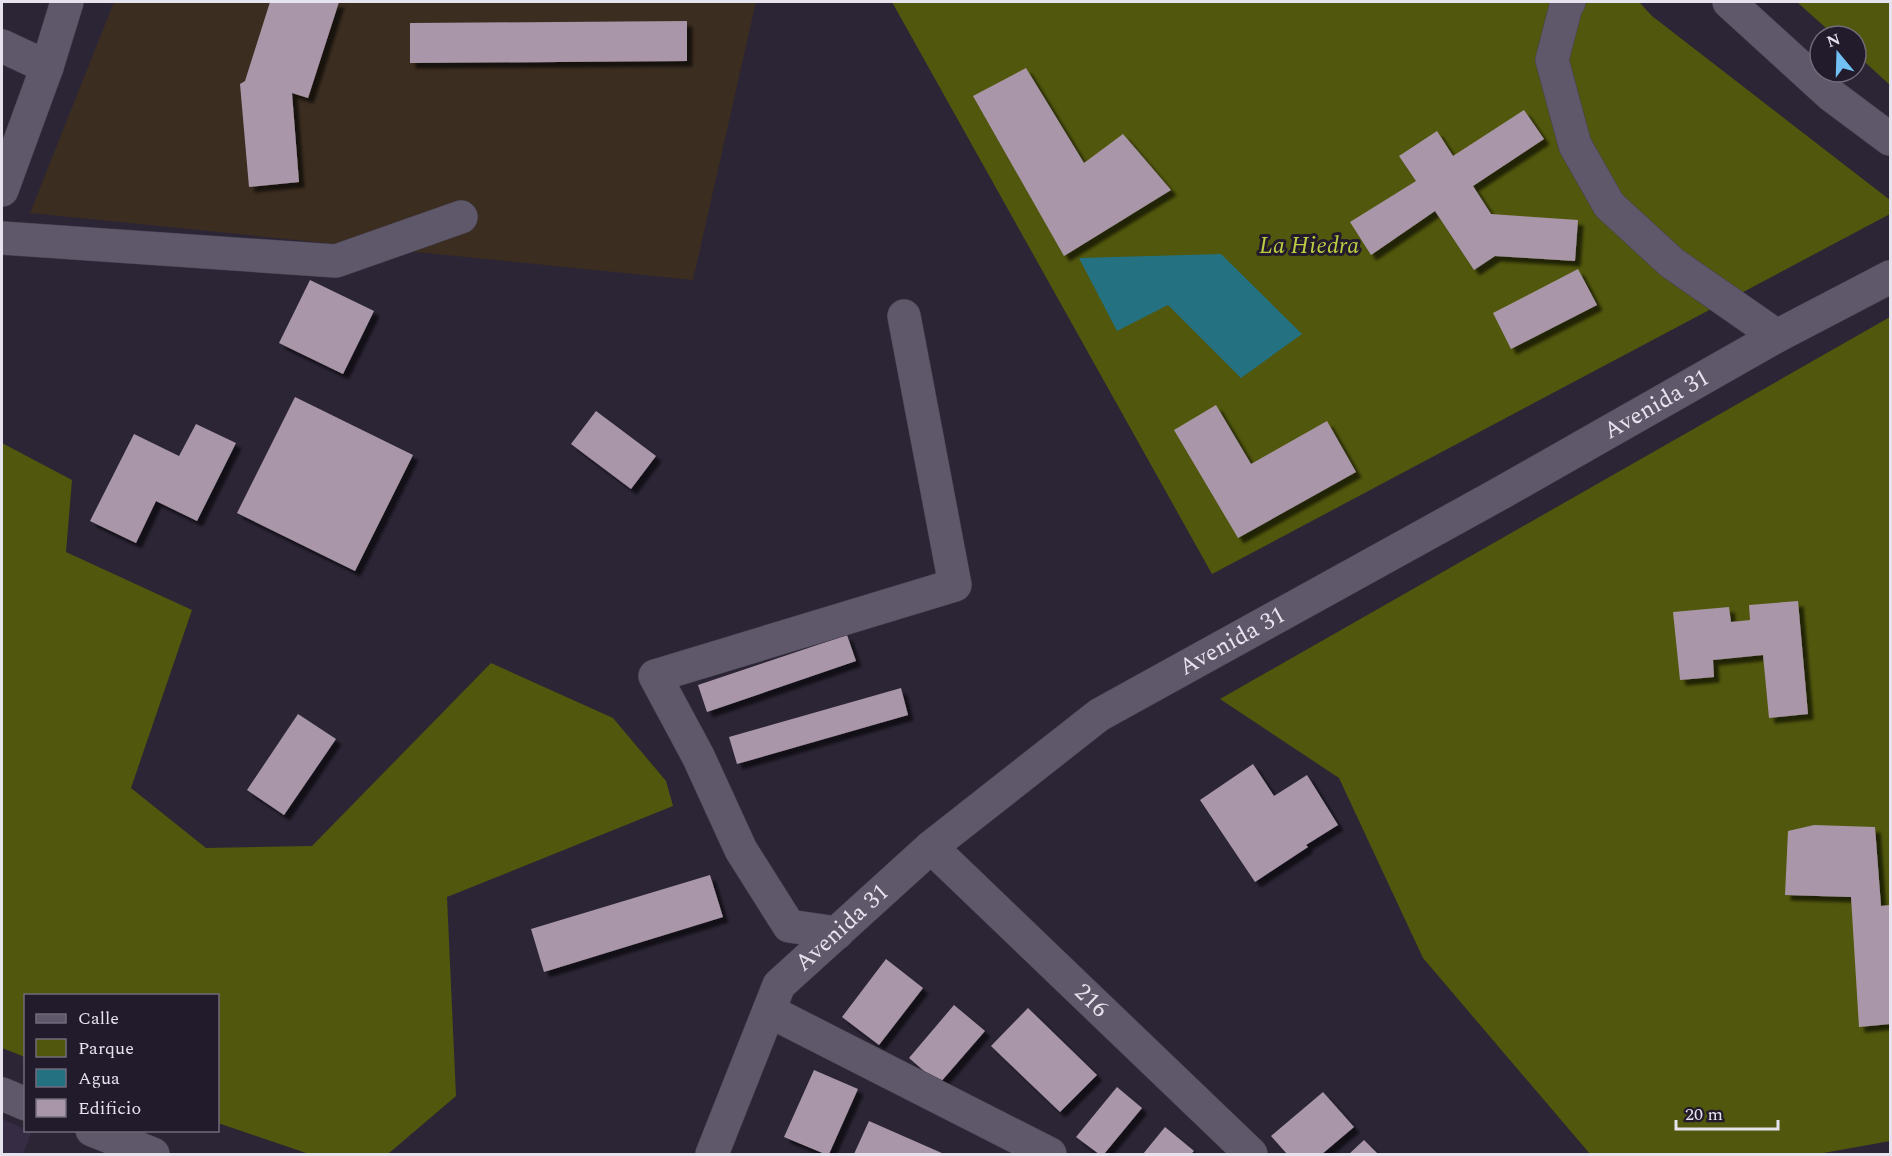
<svg xmlns="http://www.w3.org/2000/svg" width="1892" height="1156" viewBox="0 0 1892 1156" font-family="Spectral,serif">
<style>
.commercial{fill:#3b2d20}
.built{fill:#362c43}
.green{fill:#51570c}
.water{fill:#247182}
.building{fill:#a997a9;filter:url(#shadow)}
.lines{fill:none;stroke-linecap:round;stroke-linejoin:round}
.minor-casing{stroke:#47414f;stroke-width:34}
.minor{stroke:#5f576a;stroke-width:33}
.labels{text-anchor:middle;dominant-baseline:central;stroke-width:6;stroke-linejoin:round;paint-order:stroke}
.park-label{font-size:24px;font-style:italic;fill:#bfcc41;stroke:#221b2c}
.street-label{font-size:24px;fill:#e7e3ee;stroke:#221b2c}
</style>
<defs>
<filter id="shadow"><feDropShadow dx="5.5" dy="5.5" stdDeviation="1.5" flood-color="#0009"/></filter>
</defs>
<rect width="100%" height="100%" fill="#2c2536"/>
<path class="commercial" d="M114 2H756L693 280 30 213Z"/>
<path class="built" d="M2 1119 25 1129 26 1130 32 1131 23 1154H2Z"/>
<g class="green">
<path d="M892 2H1639L1652 16 1890 200V214L1212 574Z"/>
<path d="M1797 2H1890V85L1856 54V36H1835Z"/>
<path d="M1890 317V1141L1818 1154H1590L1423 958 1339 778 1220 699Z"/>
<path d="M2 443 72 480 66 552 192 610 131 788 206 848 312 846 491 663 613 718 666 781 673 806 447 897 456 1096 388 1154H309L218 1123V996H26L25 1057 2 1048Z"/>
</g>
<path class="water" d="M1221 254 1302 334 1241 378 1168 305 1117 331 1079 258Z"/>
<g class="building">
<path d="M270 2H339L308 98 292 93 299 182 249 187 240 84 245 81Z"/>
<path d="M687 21V61L410 63V23Z"/>
<path d="M1026 68 1084 163 1123 134 1171 190 1064 256 973 96Z"/>
<path d="M1524 110 1544 139 1473 186 1491 214 1578 220 1575 261 1495 256 1474 270 1435 211 1371 255 1350 222 1416 181 1399 156 1437 131 1453 156Z"/>
<path d="M1578 269 1597 305 1511 349 1493 313Z"/>
<path d="M310 280 374 311 343 374 279 343Z"/>
<path d="M295 397 413 455 355 571 237 513Z"/>
<path d="M1216 405 1251 464 1327 421 1356 472 1238 538 1174 430Z"/>
<path d="M596 411 656 456 631 489 571 444Z"/>
<path d="M196 424 236 443 197 521 156 501 136 543 90 521 134 434 179 456Z"/>
<path d="M1798 601 1808 714 1769 718 1763 655 1713 660 1714 677 1680 680 1673 612 1729 607 1731 622 1750 620 1749 605Z"/>
<path d="M847 635 856 661 707 712 698 685Z"/>
<path d="M901 688 908 715 737 764 729 737Z"/>
<path d="M298 714 336 739 284 815 247 790Z"/>
<path d="M1253 764 1274 796 1307 775 1338 825 1306 845 1308 847 1255 882 1200 800Z"/>
<path d="M1814 825 1875 827 1881 906 1890 905V1024L1859 1027 1851 897 1785 895 1788 831Z"/>
<path d="M710 875 723 917 544 972 531 929Z"/>
<path d="M886 959 923 988 879 1045 842 1017Z"/>
<path d="M954 1005 985 1031 939 1084 909 1058Z"/>
<path d="M1028 1008 1097 1075 1060 1112 991 1046Z"/>
<path d="M814 1070 858 1089 829 1154H825L784 1137Z"/>
<path d="M1117 1087 1142 1108 1104 1154H1099L1076 1137Z"/>
<path d="M1323 1092 1354 1127 1322 1154H1287L1271 1136Z"/>
<path d="M869 1121 944 1154H854Z"/>
<path d="M1165 1127 1194 1151 1191 1154H1143Z"/>
<path d="M1364 1140 1378 1154H1349Z"/>
</g>
<g class="lines">
<defs>
<g id="minor">
<path d="M1569 2 1566 6 1552 60 1575 145 1609 205 1672 263 1777 336"/>
<path d="M1729 2 1831 95 1890 139"/>
<path d="M2 46 47 67"/>
<path d="M2 190 47 67 67 2"/>
<path d="M2 238 336 261 461 217"/>
<path id="s1" d="M931 847 1251 1154"/>
<path d="M837 933 789 926 741 850 698 756 655 676 955 585 904 316"/>
<path d="M769 1011 1050 1154"/>
<path d="M2 1094 26 1104"/>
<path d="M92 1130 153 1154"/>
<path id="s2" d="M712 1154 779 985 931 847 1099 715 1501 493 1777 336 1890 277"/>
</g>
</defs>
<use href="#minor" class="minor-casing"/>
<use href="#minor" class="minor"/>
</g>
<g class="labels">
<g class="park-label">
<text x="1309" y="246">La Hiedra</text>
</g>
<g class="street-label">
<text stroke="none"><textPath href="#s2" startOffset="1239">Avenida 31</textPath></text>
<text stroke="none"><textPath href="#s2" startOffset="753">Avenida 31</textPath></text>
<text stroke="none"><textPath href="#s2" startOffset="267">Avenida 31</textPath></text>
<text stroke="none"><textPath href="#s1" startOffset="222">216</textPath></text>
</g>
</g>
<rect width="1892" height="1156" fill="none" stroke="#e7e3ee" stroke-width="6"/>
<rect x="24" y="994" width="195" height="138" fill="#221b2c" stroke="#716b7a" stroke-width="1.5"/>
<rect x="36" y="1014" width="30" height="9" fill="#5f576a" stroke="#716b7a" stroke-width="1.5"/>
<text x="78" y="1024" font-size="18" fill="#e7e3ee">Calle</text>
<rect x="36" y="1039" width="30" height="18" fill="#51570c" stroke="#716b7a" stroke-width="1.5"/>
<text x="78" y="1054" font-size="18" fill="#e7e3ee">Parque</text>
<rect x="36" y="1069" width="30" height="18" fill="#247182" stroke="#716b7a" stroke-width="1.5"/>
<text x="78" y="1084" font-size="18" fill="#e7e3ee">Agua</text>
<rect x="36" y="1099" width="30" height="18" fill="#a997a9" stroke="#716b7a" stroke-width="1.5"/>
<text x="78" y="1114" font-size="18" fill="#e7e3ee">Edificio</text>
<g transform="translate(1838 54) rotate(341)"><circle r="28" fill="#221b2c" stroke="#716b7a" stroke-width="1.5"/>
<path d="M0-4.5L10 22L0 15L-10 22Z" fill="#71c1f5"/>
<text y="-9" font-size="16" font-weight="bold" text-anchor="middle" fill="#e7e3ee">N</text>
</g>
<path d="M1676 1120v9h102v-9" fill="none" stroke="#e7e3ee" stroke-width="3"/>
<text x="1685" y="1120" font-size="18" fill="#e7e3ee" stroke="#221b2c" stroke-width="4.5" paint-order="stroke">20 m</text>
</svg>
